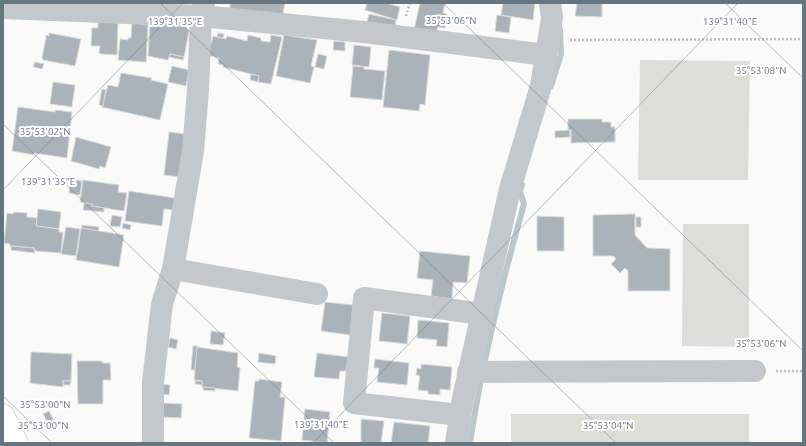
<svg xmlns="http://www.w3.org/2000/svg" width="806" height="446" viewBox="0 0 806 446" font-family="Ubuntu,sans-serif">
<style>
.green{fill:#dadfd7}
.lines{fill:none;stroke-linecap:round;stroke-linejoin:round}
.stream{stroke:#bbc7cb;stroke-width:6}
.building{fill:#aab3b9;stroke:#dcdcda}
.major-casing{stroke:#b5babe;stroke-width:23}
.path{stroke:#bbbfc2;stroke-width:2.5;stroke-dasharray:2 2;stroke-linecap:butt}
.minor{stroke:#c3c8cc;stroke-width:22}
.major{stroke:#fff;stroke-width:22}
.ticks{fill:none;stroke:#657683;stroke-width:1;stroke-opacity:0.45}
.ticks-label{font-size:10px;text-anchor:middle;fill:#657683;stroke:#fff;stroke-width:4;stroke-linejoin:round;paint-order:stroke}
</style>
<rect width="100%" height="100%" fill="#fafaf8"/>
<g class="green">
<path d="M640 60 750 61 748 180H638Z"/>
<path d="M683 224H749V347L682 346Z"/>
<rect x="511" y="414" width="238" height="29"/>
</g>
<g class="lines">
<g class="stream">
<path d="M551 86 561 54 560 29"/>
<path d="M470 443C482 362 502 282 524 204L520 191 522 185"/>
</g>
</g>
<g class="building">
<path d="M230 3H285L282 19 230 11Z"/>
<path d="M367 3H386L400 7 397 20 365 10Z"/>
<path d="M420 3H445L443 13 447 14 445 28 438 27 436 32 414 30Z"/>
<path d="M503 3H535L533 20 501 15Z"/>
<path d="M577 3H602V17L575 16Z"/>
<path d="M369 14 396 20 394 33 366 26Z"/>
<path d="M497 15 511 17 509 33 495 31Z"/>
<path d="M98 22 118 23 117 55 102 54 99 53 100 46H91L92 28H98Z"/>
<path d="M150 22 183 24 189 31 184 57 170 54 168 60 148 56Z"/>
<path d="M132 23 148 25 146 62 118 60 120 39 128 40V38H131Z"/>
<path d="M49 33 81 39 75 66 43 60 42 57 46 38V35L49 36Z"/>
<path d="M218 33 224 34 223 38 217 37Z"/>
<path d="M248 35 261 38V41L270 42 271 35 282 37 271 84 258 82 259 76 223 67V65L218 64 219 58 205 55 208 43 211 44 213 36 226 39 227 36 247 41Z"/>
<path d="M284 35 317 40 311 66 314 67 310 83 276 76Z"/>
<path d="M334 41 345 42V51L333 50Z"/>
<path d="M354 45 371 47 369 67 352 65Z"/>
<path d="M389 50 430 55 425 105 420 104 419 111 383 107Z"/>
<path d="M170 54 184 57 183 60 169 57Z"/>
<path d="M318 54 327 56 324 69 315 67Z"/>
<path d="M35 62 44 64 42 69 33 67Z"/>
<path d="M172 66 189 70 186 86 168 82Z"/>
<path d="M353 66 364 67V69L385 71 382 100 350 97Z"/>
<path d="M121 73 152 78 151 80 168 84 160 120 102 107 108 85 118 87Z"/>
<path d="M251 74 259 76 258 82 250 80Z"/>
<path d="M53 82 75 85 72 107 50 104Z"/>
<path d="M102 89 106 90 103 106 99 105Z"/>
<path d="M18 107 55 112V110L72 112 67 158 34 153V155L12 151Z"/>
<path d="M568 119H602V122H611V127H615V142L571 143V130H568Z"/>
<path d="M570 130V137L555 138V131Z"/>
<path d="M169 132 186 134 180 177 164 175Z"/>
<path d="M76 137 111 147 105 168 100 166 99 169 71 161Z"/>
<path d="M70 179 82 181 80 195 69 193Z"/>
<path d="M83 180 119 185 118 192 127 193 124 211 92 206V204L80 202Z"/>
<path d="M129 191 175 198 174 210 164 209 162 226 125 221Z"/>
<path d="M84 203 92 204V206L104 208V212L83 210Z"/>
<path d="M38 209 61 212 59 229 36 226Z"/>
<path d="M13 212 27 213V217L37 218 36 226 59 229V232H63L61 253 36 251 34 248 10 246V244L4 243 7 213 13 214Z"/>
<path d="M635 214V235L647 248 670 249V291H628V271L625 268 620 273 611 264 616 259 613 256H593V215Z"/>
<path d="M112 215 122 217 120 227 110 226Z"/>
<path d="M537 216 564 217V251H537Z"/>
<rect x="636" y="217" width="5" height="10"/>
<path d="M123 223 131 225 130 230 122 228Z"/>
<path d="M82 225 99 227 98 231 81 228Z"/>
<path d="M66 227 80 229 76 256 61 254Z"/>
<path d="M81 228 124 235 119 267 76 260Z"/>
<path d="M11 246 34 248 35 253 11 250Z"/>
<path d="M420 251 470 256 467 283 453 282 452 299 431 296 433 280 417 278Z"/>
<path d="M325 302 353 305 350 335 321 331Z"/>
<path d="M382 313 410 316 407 344 379 341Z"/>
<path d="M418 320 449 323 447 347 436 346 437 340 417 338Z"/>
<path d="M211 331 225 333 223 345 210 344Z"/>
<path d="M170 338 178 340 176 349 168 347Z"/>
<path d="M193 346H198L195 370H191Z"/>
<path d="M197 347 238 353 237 367 240 368 238 391 202 387V381L194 380Z"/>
<path d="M31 352 72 354 71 381H63V387L30 383Z"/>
<path d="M259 353 276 356 275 364 258 362Z"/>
<path d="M317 353 348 357 346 371H340L339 379 314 377Z"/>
<path d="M375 359 409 363 407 385 377 382 379 368H374Z"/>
<path d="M77 361H102V363H110L111 380H103V404H78Z"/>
<path d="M421 364 452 367 450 390 440 389V395L428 394V391L418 390 420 376 416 375 417 368 421 369Z"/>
<path d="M259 379 282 382 280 397H285L281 441 249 438 255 381H259Z"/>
<path d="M63 381H71L70 385H63Z"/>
<path d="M195 381H202V385L195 384Z"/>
<path d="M161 384 170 385 169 395 161 394Z"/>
<path d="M203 387 215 388V391L203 390Z"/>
<path d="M162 403 182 404 181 418 161 417Z"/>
<path d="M305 409 330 412 327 443 302 440Z"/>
<path d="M49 411 56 425 50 427 43 414Z"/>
<path d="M361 419 384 421 381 443H361Z"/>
<path d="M394 422 430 426 428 443H391Z"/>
</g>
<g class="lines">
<defs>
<path id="major" d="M3 415 17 443"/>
</defs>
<use href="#major" class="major-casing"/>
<g class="path">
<path d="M406 16 410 3"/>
<path d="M570 40 803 39"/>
<path d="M776 371H803"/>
</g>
<g class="minor">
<path d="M3 8 201 16 364 32 546 55"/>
<path d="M173 269 317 294"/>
<path d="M468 372 755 371"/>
<path d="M460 415 354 403 364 298 482 314"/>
<path d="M153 443V382L162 304 173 269 193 151 198 90 201 16 204 3"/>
<path d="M456 443 463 398 510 189 541 86 552 18 550 3"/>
</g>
<use href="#major" class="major"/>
</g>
<path class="ticks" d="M160 3 616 443M443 3 803 351M725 3 803 78M3 124 334 443M3 190 183 3M3 396 52 443M313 443 738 3"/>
<g class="ticks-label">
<text x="451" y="24">35°53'06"N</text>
<text x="175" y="25">139°31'35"E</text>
<text x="730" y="25">139°31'40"E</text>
<text x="761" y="74">35°53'08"N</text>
<text x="45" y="135">35°53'02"N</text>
<text x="48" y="185">139°31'35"E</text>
<text x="761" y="347">35°53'06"N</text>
<text x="45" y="408">35°53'00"N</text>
<text x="321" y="428">139°31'40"E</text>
<text x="43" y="429">35°53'00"N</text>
<text x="608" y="429">35°53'04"N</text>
</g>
<rect width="806" height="446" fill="none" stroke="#657683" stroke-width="8"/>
</svg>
